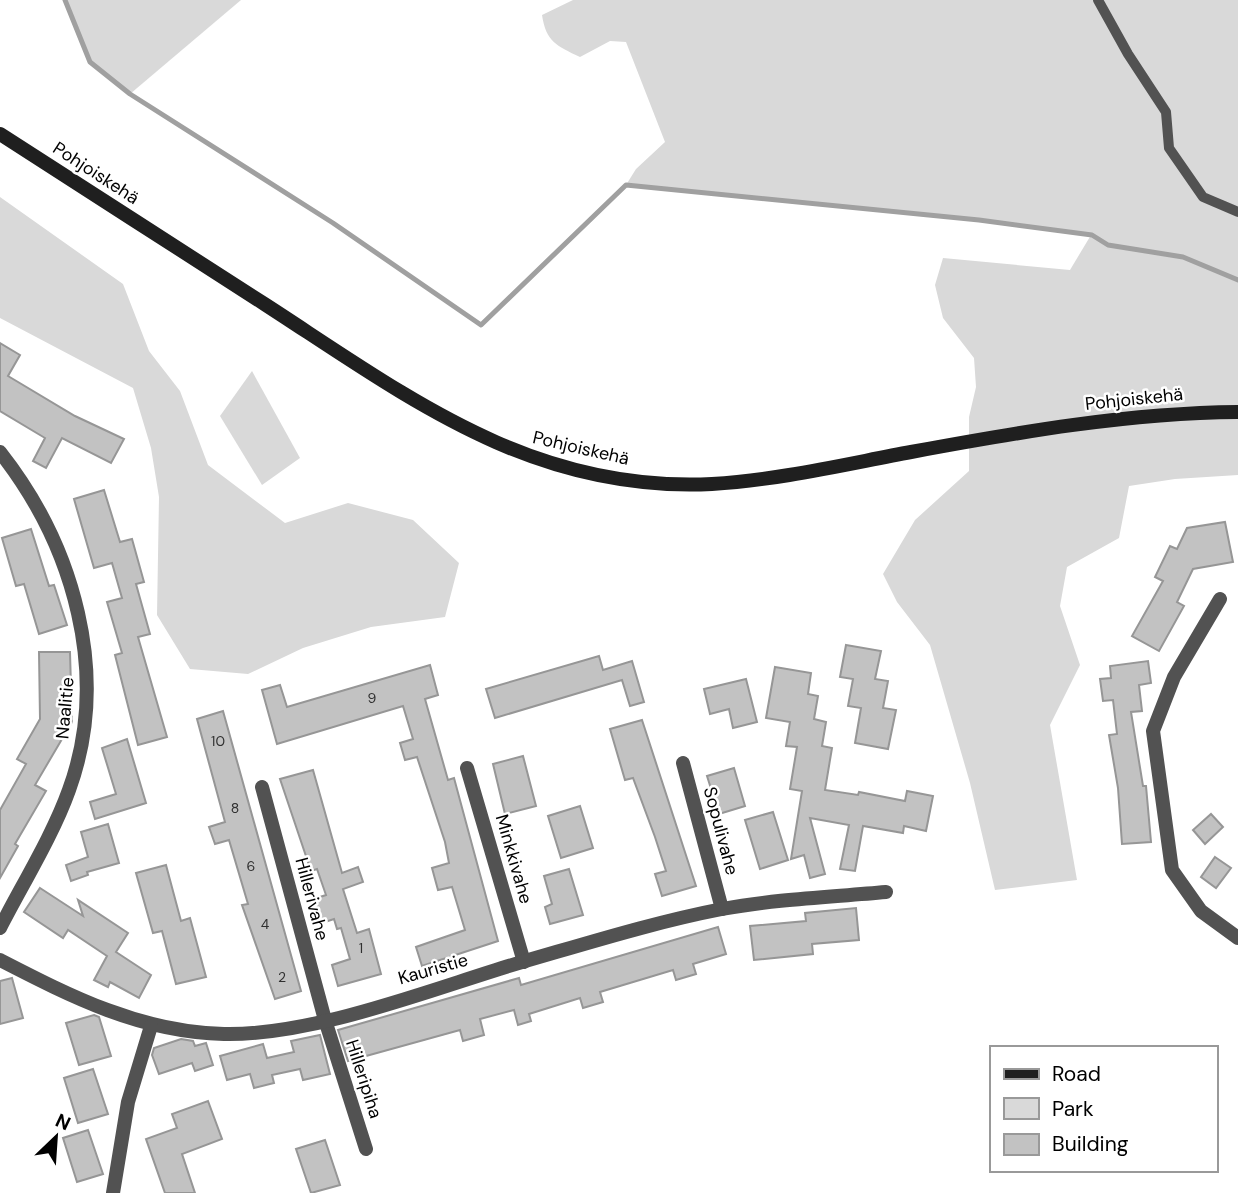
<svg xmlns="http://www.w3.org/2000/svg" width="1238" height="1193" viewBox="0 0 1238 1193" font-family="'DM Sans',sans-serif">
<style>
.green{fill:#d9d9d9}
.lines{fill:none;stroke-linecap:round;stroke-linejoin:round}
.stream{stroke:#a0a0a0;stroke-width:5}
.building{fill:#c2c2c2;stroke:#969696;stroke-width:2}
.lane{stroke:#525252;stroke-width:10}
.street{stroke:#525252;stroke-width:14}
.secondary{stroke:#1f1f1f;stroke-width:14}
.labels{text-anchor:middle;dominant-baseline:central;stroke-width:5;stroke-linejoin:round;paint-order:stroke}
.number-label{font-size:14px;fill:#303030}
.street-label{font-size:18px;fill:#000;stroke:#fff}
</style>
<rect width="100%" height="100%" fill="#fff"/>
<g class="green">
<path d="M65 0H241L130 94 90 62Z"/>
<path d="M573 0H1238V475L1175 479 1129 486 1119 538 1067 567 1060 606 1080 665 1050 725 1077 880 995 890 970 783 930 645 897 602 883 574 915 520 969 471V417L976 387 974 358 943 318 935 285 943 258 1070 270 1091 235 979 220 626 185 636 169 665 142 626 42 610 41 580 57C557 46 546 42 542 15Z"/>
<path d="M0 197 123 284 149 351 180 391 208 465 285 523 348 503 413 520 459 563 445 617 371 627 303 648 248 674 190 669 157 615 159 497 151 448 133 388 0 318Z"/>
<path d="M252 371 300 458 262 485 220 416Z"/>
</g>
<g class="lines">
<path class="stream" d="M65 0 90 62 130 94 333 223 481 325 626 185 979 220 1092 235 1108 245 1183 257 1238 280"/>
</g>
<g class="building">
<path d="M0 343 20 355 8 376 75 416 124 439 111 463 62 438 46 468 33 461 45 438 0 411Z"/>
<path d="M104 490 120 542 132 539 144 582 136 584 150 634 138 637 167 737 138 745 115 655 122 653 107 602 122 598 112 563 94 568 74 499Z"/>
<path d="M1225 522 1233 562 1193 569 1177 602 1184 606 1159 651 1132 636 1163 581 1155 577 1170 546 1177 549 1187 528Z"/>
<path d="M31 529 49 586 54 585 67 625 39 634 24 584 16 586 2 538Z"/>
<path d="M846 645 881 651 875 679 888 681 883 708 896 710 888 749 855 743 861 708 848 706 853 679 840 677Z"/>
<path d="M39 652H70L72 722 35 785 46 791 15 844 18 846 0 878V810L26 764 17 759 40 719Z"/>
<path d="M599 656 603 670 632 661 644 702 630 706 622 680 495 718 486 689Z"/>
<path d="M1148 661 1151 683 1139 685 1142 711 1131 712 1143 786H1146L1151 842 1122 844 1118 788 1109 735 1117 734 1113 700 1103 701 1100 679 1111 678 1110 666Z"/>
<path d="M430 665 438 695 425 699 448 780 454 778 498 941 422 966 416 947 465 930 452 887 438 890 432 868 449 863 445 842 417 757 405 760 400 743 413 739 403 706 277 744 262 690 280 685 287 707Z"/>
<path d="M775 667 811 673 808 694 818 696 814 719 826 722 822 746 832 748 825 790 858 795 859 792 905 801 907 791 933 796 926 831 904 826 903 833 863 826 855 871 840 869 849 825 810 818 825 874 810 878 804 855 791 859 802 791 790 789 797 747 786 746 790 722 766 718Z"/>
<path d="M746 679 757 722 733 728 729 709 710 714 704 689Z"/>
<path d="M223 711 301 991 275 999 242 905 248 904 229 840 215 844 209 827 225 822 197 719Z"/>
<path d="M642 720 696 886 662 896 655 874 666 871 655 837 633 778 625 780 610 729Z"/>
<path d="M127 739 146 803 95 819 90 802 116 794 102 748Z"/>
<path d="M523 756 536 806 505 814 493 764Z"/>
<path d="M734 768 745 806 719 814 707 776Z"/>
<path d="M313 770 342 873 358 867 363 882 343 889 357 933 369 929 381 974 338 986 332 965 350 959 341 928 337 929 334 919 322 923 314 899 326 895 317 869 311 871 280 779Z"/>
<path d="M580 806 593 848 561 858 548 816Z"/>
<path d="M773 812 788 860 760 869 745 820Z"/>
<path d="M1211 814 1223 827 1205 844 1193 830Z"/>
<path d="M108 824 119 863 87 872 88 875 71 881 66 865 88 857 81 832Z"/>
<path d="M1215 857 1231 868 1216 888 1201 877Z"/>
<path d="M166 865 181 921 190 918 206 977 176 984 162 931 153 933 136 873Z"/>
<path d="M569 869 583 915 550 924 545 907 552 904 544 876Z"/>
<path d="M40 888 83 916 78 900 128 933 116 952 151 975 139 998 110 982 108 987 94 980 107 956 68 930 63 938 24 912Z"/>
<path d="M856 908 859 940 812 944 813 954 754 960 750 926 806 921 805 913Z"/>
<path d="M718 927 726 954 693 964 696 974 676 980 673 970 600 992 603 1002 583 1008 580 998 529 1014 531 1021 518 1025 514 1010 480 1019 484 1035 463 1041 460 1030 348 1061 338 1030 519 978 521 985Z"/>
<path d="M12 978 23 1018 0 1024V981Z"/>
<path d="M94 1015 99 1017 111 1056 79 1065 66 1023Z"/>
<path d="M320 1035 330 1074 303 1080 300 1069 272 1075 274 1083 254 1088 250 1074 227 1080 220 1056 263 1044 267 1058 294 1052 291 1041Z"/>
<path d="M181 1039 193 1041 195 1046 206 1043 213 1065 195 1071 192 1063 159 1074 152 1055 154 1048Z"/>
<path d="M93 1069 108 1114 78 1123 64 1078Z"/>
<path d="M208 1101 222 1139 182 1154 195 1193H165L146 1139 177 1128 172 1114Z"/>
<path d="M88 1130 103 1174 77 1182 63 1138Z"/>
<path d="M325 1140 340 1185 311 1193 296 1149Z"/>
</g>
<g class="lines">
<path class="lane" d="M1098 0 1128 54 1166 112 1169 148 1203 197 1238 212"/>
<g class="street">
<path d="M0 452C74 546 111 675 69 790 53 835 22 885 0 928"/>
<path d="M1220 599 1174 677 1153 731 1172 870 1201 911 1238 938"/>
<path d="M683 763 722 909"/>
<path d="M467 768 524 962"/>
<path d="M262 787 325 1020 366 1149"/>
<path d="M0 960C72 997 140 1032 224 1034 315 1036 434 988 522 962 588 943 655 922 722 909 776 899 832 897 886 892"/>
<path d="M113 1193 128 1102 151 1026"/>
</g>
<path class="secondary" d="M0 134C89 191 177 248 266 305 408 397 532 493 712 484 779 480 846 464 911 452 1019 432 1128 413 1238 412"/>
</g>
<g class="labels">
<g class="number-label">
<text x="372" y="698">9</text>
<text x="218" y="741">10</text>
<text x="235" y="808">8</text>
<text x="251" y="866">6</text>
<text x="265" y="924">4</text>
<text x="361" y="948">1</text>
<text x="282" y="977">2</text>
</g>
<g class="street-label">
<text transform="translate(96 173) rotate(33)">Pohjoiskehä</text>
<text transform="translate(1134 399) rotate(-6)">Pohjoiskehä</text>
<text transform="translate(581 448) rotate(13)">Pohjoiskehä</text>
<text transform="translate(65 708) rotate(-85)">Naalitie</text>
<text transform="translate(721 831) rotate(75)">Sopulivahe</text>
<text transform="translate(514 859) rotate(74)">Minkkivahe</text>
<text transform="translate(312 899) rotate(75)">Hillerivahe</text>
<text transform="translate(433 969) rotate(-16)">Kauristie</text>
<text transform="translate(364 1079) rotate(72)">Hilleripiha</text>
</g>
</g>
<rect x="990" y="1046" width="228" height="126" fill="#ffffff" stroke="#999999" stroke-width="2"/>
<rect x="1004" y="1069" width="35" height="10" fill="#1f1f1f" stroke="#999999" stroke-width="2"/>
<text x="1052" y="1081" font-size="21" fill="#000000">Road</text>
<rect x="1004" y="1098" width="35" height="21" fill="#d9d9d9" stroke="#999999" stroke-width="2"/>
<text x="1052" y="1116" font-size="21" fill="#000000">Park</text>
<rect x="1004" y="1134" width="35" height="21" fill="#c2c2c2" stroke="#999999" stroke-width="2"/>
<text x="1052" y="1151" font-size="21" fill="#000000">Building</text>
<g transform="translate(56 1137) rotate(25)" stroke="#ffffff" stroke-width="5" paint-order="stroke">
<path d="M0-5L12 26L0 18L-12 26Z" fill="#000000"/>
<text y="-10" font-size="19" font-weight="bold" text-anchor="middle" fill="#000000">N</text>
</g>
</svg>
